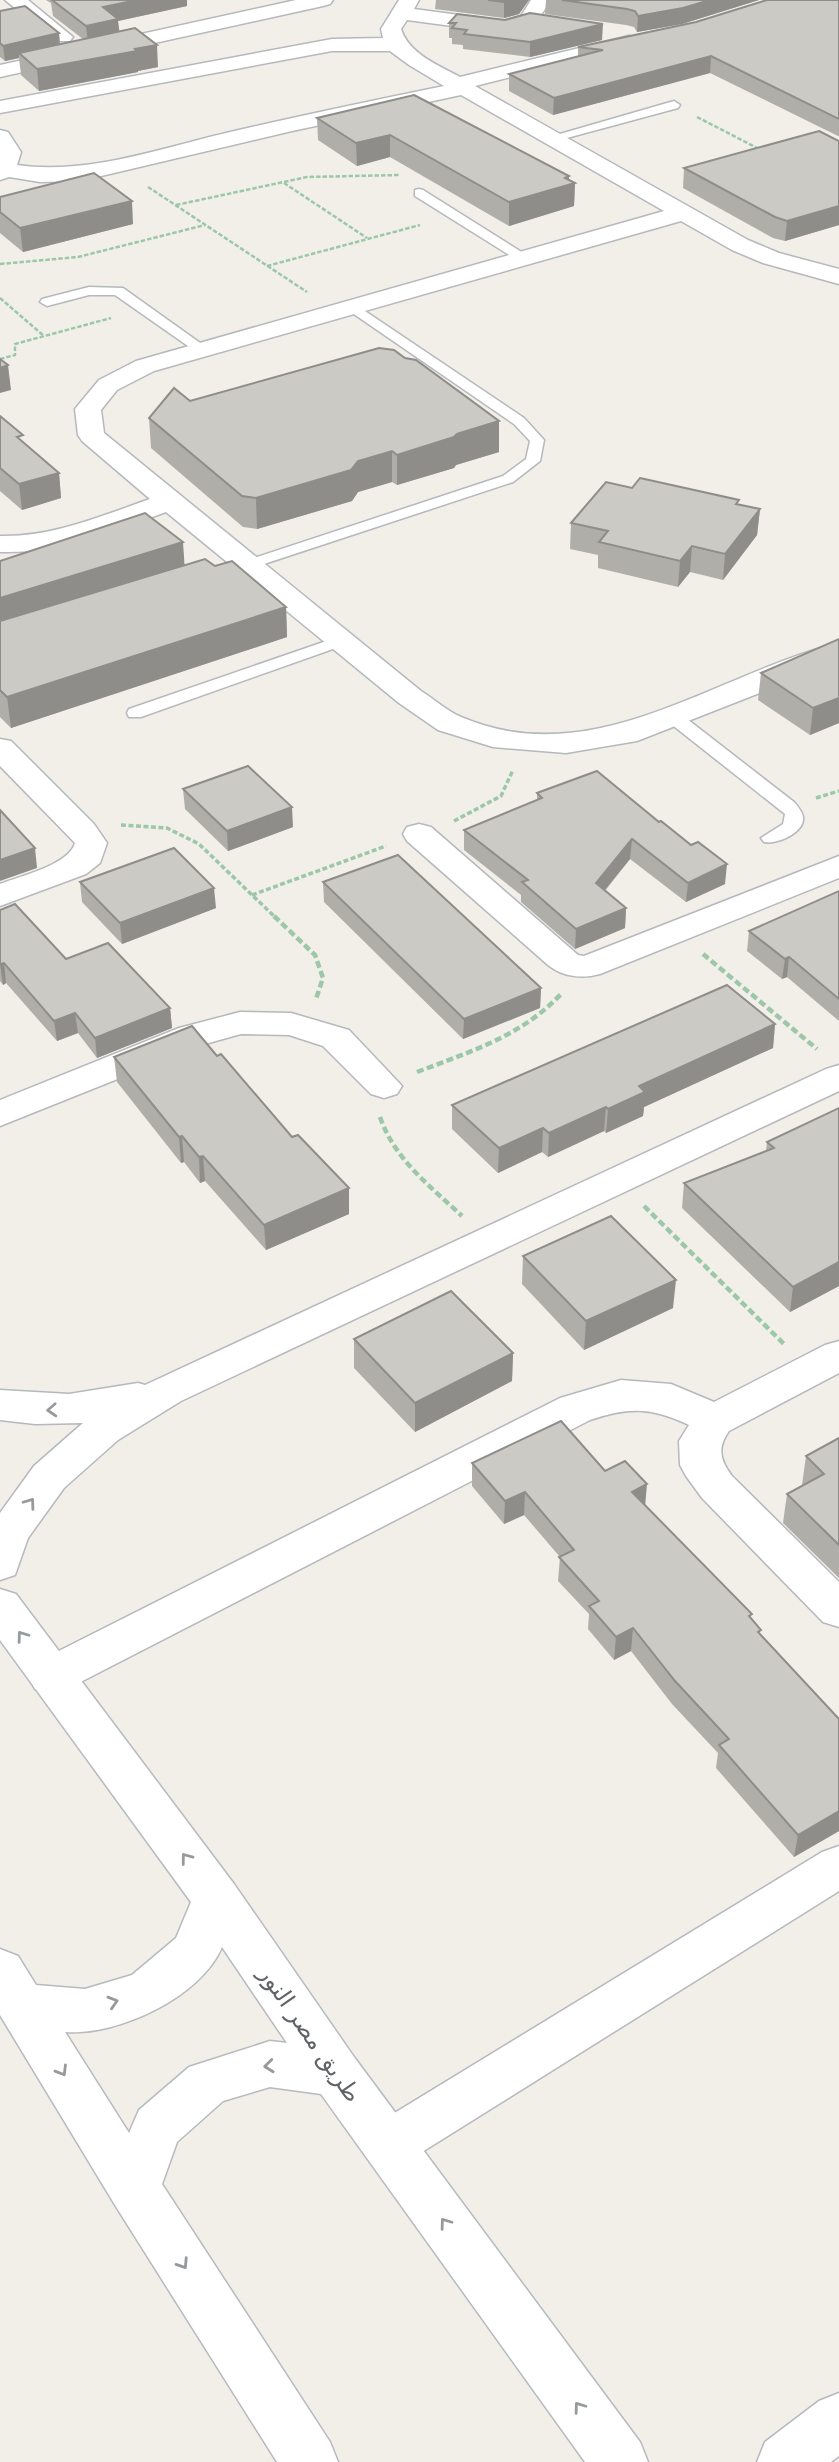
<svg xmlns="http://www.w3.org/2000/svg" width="839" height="2462" viewBox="0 0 839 2462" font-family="'DejaVu Sans',Cairo,sans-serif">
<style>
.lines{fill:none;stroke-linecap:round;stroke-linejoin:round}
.lane-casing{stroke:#b5b8bc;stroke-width:3}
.street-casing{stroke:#b5b8bc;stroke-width:3}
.secondary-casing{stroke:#b6babf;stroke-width:3}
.path-far2{stroke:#9cc7a9;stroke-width:2.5;stroke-dasharray:4.5 2;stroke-linecap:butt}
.path-far1{stroke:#9cc7a9;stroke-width:3.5;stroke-dasharray:5 2.5;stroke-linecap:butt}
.path{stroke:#9cc7a9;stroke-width:4.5;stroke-dasharray:7 3.5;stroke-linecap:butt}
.lane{fill:#fff;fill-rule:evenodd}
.street{fill:#fff;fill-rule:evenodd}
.secondary{fill:#fff;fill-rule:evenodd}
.wall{fill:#afaea9}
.shaded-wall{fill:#8f8d8a}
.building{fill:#cccac5;stroke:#8f8d8a;stroke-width:2}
.oneway{stroke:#979a9d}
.labels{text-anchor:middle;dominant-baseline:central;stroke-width:6;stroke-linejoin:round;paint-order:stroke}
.near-street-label{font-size:23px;fill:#5f6368;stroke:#fff}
</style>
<rect width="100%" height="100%" fill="#f1efe8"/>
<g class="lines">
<defs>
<g id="lane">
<path d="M674 101 680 105 678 108 552 142 546 138Z"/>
<path d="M419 189 423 190 531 258 524 262 519 261 415 196V190Z"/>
<path d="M89 287 123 288 210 350 203 354 198 353 115 295H89L47 306 40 302 42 299Z"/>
<path d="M353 303 524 418 544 440 540 461 513 482 252 568H242L239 565 242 562 503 476 526 459 530 441 514 424 348 310V304Z"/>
<path d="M341 636 347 638 349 641 347 644 141 717H129L127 713 129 709Z"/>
<path d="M672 711 678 712 794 802C798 807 802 811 803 817 805 833 776 845 764 842L761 838 783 824 785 814 666 720 664 716Z"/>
</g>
<g id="street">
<path d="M5 0H28L73 37 70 41H56Z"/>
<path d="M296 0H333L330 4 323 6 0 77V65Z"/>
<path d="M399 0H419L414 9 504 21 521 16 531 0H551L535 24 505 33 407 20 401 29C409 54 438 65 460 77L629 36 636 38 639 42 636 46 475 86 748 240 779 253 839 269V284L763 263 732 250 681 221 154 371 117 390 101 410 104 433 421 691C434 699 447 711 461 717 594 774 714 674 839 643V662L637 741 566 753 493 747 438 730 399 703 166 512C112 531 58 554 0 552V536C53 537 101 516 150 499L82 441 78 435 75 409 99 380 136 361 664 211 461 95 292 131 80 181 40 182 9 177 0 180V130L8 132 21 152 17 165C87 175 158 149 226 133 298 116 371 101 444 86L409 65 390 51H332L0 113V101L332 39 383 38 381 29Z"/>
<path d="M0 739 11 741 94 824 107 843 100 863 86 874 0 906V884C20 876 69 865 75 843L0 766Z"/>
<path d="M419 824 431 827 578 955 584 956 839 856V878L600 974C582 979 563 977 548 965L407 841 403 834 407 827Z"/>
<path d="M240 1012 291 1013 349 1030 402 1086 397 1094 384 1098 371 1094 323 1046 289 1035 241 1034 205 1044 0 1126V1100L179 1028Z"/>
<path d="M839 1065V1091L181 1401 118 1440 64 1488 28 1538 15 1575 0 1580V1513L34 1466 83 1423 35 1424 0 1420V1390L69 1394 138 1383 145 1385 826 1069Z"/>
<path d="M839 1341V1373L729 1431C717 1448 720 1460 732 1476L839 1582V1627L823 1622 702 1498 686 1476 680 1465 679 1441 689 1425C651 1407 629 1407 590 1420L67 1689 51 1694 35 1689 28 1676 35 1663 560 1398 621 1380 671 1384 714 1402 825 1345Z"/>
<path d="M839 1846V1891L406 2162 388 2169 370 2162 362 2145 370 2128 822 1852Z"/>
<path d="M839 2393V2456L831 2462H757L765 2442 819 2401Z"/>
</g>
<path id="secondary" d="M0 1589 16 1594 234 1884 354 2057 640 2442 648 2462H585L321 2094 270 2087 223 2101 177 2142 162 2184 330 2442 338 2462H277L115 2205 0 2015V1949L18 1956 36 1985 85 1989 132 1975 176 1938 191 1902 0 1640ZM222 1947 287 2043 270 2041 189 2067 139 2110 129 2133 65 2032C118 2036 201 1997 222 1947Z"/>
</defs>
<use href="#lane" class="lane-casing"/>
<use href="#street" class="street-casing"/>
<use href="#secondary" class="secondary-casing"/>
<g class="path-far2">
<path d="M697 117 761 150"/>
<path d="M284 183 367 238"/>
<path d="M148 187 307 292"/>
<path d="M176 205 307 177 399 175"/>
<path d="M0 264 78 257 205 225"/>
<path d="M267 266 420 225"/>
<path d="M0 298 44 336"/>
<path d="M0 359 15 355V344L111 318"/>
</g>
<g class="path-far1">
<path d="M816 798 839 791"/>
<path d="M454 821 501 796 513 770"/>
<path d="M121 825 167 828 199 844 276 918"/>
<path d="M252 895 386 846"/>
</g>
<g class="path">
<path d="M274 916 315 955 323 978 316 999"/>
<path d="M703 954 817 1049"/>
<path d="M417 1072C469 1052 522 1036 561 994"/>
<path d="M380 1117C395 1160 430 1186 462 1216"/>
<path d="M644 1206 785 1345"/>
</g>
<use href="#lane" class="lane"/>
<use href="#street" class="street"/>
<use href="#secondary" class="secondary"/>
</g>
<g class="wall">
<path d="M46 0H187V6L118 21 119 32 158 67 138 71V72L39 91 21 75 19 58 5 61 0 57V11L59 33 60 44 83 39 53 16 51 3Z"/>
<path d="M436 0H529L519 14 504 18 435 9Z"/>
<path d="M546 0H759L682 24 637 32 634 27 626 25 545 14Z"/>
<path d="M839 0V136H838L710 73 553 115 509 91V74L578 56V47L696 22Z"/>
<path d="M449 23 602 40 530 57 463 49V45L452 44V38H449Z"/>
<path d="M317 118 569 176V180L575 183 574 206 509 226 390 157 357 166 318 140Z"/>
<path d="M839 141V225L785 241 773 238 683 188 684 168Z"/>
<path d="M0 197 133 224 23 252 0 233Z"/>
<path d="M190 401 499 452 456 465 454 468 397 485 392 482 358 492 352 501 257 529 243 527 151 448 149 418Z"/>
<path d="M0 416 23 442 59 473 61 498 22 510 0 491Z"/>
<path d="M632 488 739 504 760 509 757 535 723 580 690 572 678 587 598 568V555L570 549 571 523Z"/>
<path d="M0 561 215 566 286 607 287 637 11 728 0 717Z"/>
<path d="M839 639V723L810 735 758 700 761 673Z"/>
<path d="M183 789 293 827 228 851 185 809Z"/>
<path d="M537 793 725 884 686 902 630 859 605 891 626 908 625 928 575 949 521 902V895L464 850V830L537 800Z"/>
<path d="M80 882 216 908 122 944 82 902Z"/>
<path d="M323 882 541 988 540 1008 463 1039 324 902Z"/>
<path d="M839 891V1021L787 977 782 979 747 951 749 931Z"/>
<path d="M0 910 66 959 170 1008 172 1028 97 1058 78 1033 57 1041 6 983 3 985 0 981Z"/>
<path d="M775 1024 773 1048 644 1107 643 1116 606 1133 604 1131 548 1157 542 1152 498 1173 452 1129V1105Z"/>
<path d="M217 1056 292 1137 349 1188V1214L266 1250 205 1181 200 1183 184 1162 181 1163 117 1082 114 1057Z"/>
<path d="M839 1108V1286L790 1312 682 1208 684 1183 766 1151 767 1142Z"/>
<path d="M523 1256 673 1308 584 1350 522 1284Z"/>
<path d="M354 1339 513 1353 512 1381 415 1432 354 1368Z"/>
<path d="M839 1438V1578L783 1523 787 1494 803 1486 802 1485 806 1456Z"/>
<path d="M472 1463 605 1471 646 1506 751 1618 761 1635 839 1719V1831L794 1857 716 1768 718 1753 672 1704 631 1651 614 1660 588 1629 589 1614 558 1581 560 1557 524 1515 504 1524 472 1486Z"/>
</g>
<g class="shaded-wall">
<path d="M137 0H187V6L118 21 120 36 88 43 86 26 103 7Z"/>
<path d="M511 0H529L519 14 504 18V2Z"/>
<path d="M710 0H759L682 24 637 32 638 16Z"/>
<path d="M603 24 602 40 530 57V42Z"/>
<path d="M59 33 60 49 19 53V58L5 61 3 46Z"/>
<path d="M157 45 158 67 138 71V72L39 91 37 69Z"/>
<path d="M711 56 710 73 553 115 554 98Z"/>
<path d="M390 135V157L357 166 356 143Z"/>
<path d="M569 176V185L575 183 574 206 509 226V202Z"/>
<path d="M132 201 133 224 23 252 20 228Z"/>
<path d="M839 206V225L785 241 787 221Z"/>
<path d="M8 365 11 390 0 393V368Z"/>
<path d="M499 421V452L456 465 454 468 397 485V455L457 434Z"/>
<path d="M392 451V482L358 492 352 501 257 529 256 498 358 461Z"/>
<path d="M59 473 61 498 22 510 19 484Z"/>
<path d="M760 509 757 535 723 580 725 554Z"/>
<path d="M183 542 185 572 0 629V598Z"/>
<path d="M692 546 690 572 678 587 680 561Z"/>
<path d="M286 607 287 637 11 728 7 697Z"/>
<path d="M839 698V723L810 735 813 708Z"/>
<path d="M292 807 293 827 228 851 227 831Z"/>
<path d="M632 839 630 859 594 903 596 883Z"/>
<path d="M35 848 37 868 0 881V860Z"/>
<path d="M727 864 725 884 686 902 688 883Z"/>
<path d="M214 888 216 908 122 944 120 923Z"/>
<path d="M626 908 625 928 575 949 576 929Z"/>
<path d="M789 957 787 977 782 979 785 959Z"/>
<path d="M4 963 6 983 3 985 0 964Z"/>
<path d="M541 988 540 1008 463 1039 464 1019Z"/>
<path d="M170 1008 172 1028 97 1058 95 1038Z"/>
<path d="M75 1013 78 1033 57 1041 54 1021Z"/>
<path d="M775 1024 773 1048 644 1107 643 1116 606 1133 608 1109 639 1086Z"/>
<path d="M606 1107 604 1131 548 1157 549 1133Z"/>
<path d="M543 1128 542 1152 498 1173 499 1148Z"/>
<path d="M182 1136 184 1162 181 1163 179 1137Z"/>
<path d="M203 1156 205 1181 200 1183 199 1157Z"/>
<path d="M349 1188V1214L266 1250 264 1225Z"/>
<path d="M839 1262V1286L790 1312 793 1287Z"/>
<path d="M676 1280 673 1308 584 1350 586 1321Z"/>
<path d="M513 1353 512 1381 415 1432V1403Z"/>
<path d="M647 1484 645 1507 632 1492Z"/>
<path d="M525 1492 524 1515 504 1524 505 1501Z"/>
<path d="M633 1628 631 1651 614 1660 616 1637Z"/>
<path d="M839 1811V1831L794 1857 798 1835Z"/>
</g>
<g class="building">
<path d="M52 0H137L103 7 118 19 86 26Z"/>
<path d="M488 0H511L504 2Z"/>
<path d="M562 0H710L683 8 638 16 635 11 627 9Z"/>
<path d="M767 0H839V119L711 56 554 98 509 74 603 50 578 47 696 22Z"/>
<path d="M25 6 59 33 3 46 0 43V11Z"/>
<path d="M530 13 603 24 530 42 464 34 467 30 452 28 456 23H449L457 14 505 20Z"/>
<path d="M135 28 157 45 135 49 137 51 37 69 19 53Z"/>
<path d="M414 95 569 176 565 178 575 183 509 202 390 135 356 143 317 118Z"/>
<path d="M819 131 839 141V206L787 221 775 217 684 168Z"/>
<path d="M94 173 132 201 20 228 0 212V197Z"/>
<path d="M379 348 394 350 405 358 416 360 499 421 457 434 454 437 397 455 392 451 358 461 351 470 256 498 242 496 149 418 174 388 190 401Z"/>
<path d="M0 359 8 365 0 368Z"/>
<path d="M0 416 23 435 17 437 59 473 19 484 0 468Z"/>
<path d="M640 478 739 500 736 504 760 509 725 554 692 546 680 561 599 542 608 531 571 523 606 482 632 488Z"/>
<path d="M145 513 183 542 0 598V561Z"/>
<path d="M205 559 215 566 232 561 286 607 7 697 0 690V621Z"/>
<path d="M839 639V698L813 708 761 673Z"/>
<path d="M248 766 292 807 227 831 183 789Z"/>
<path d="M597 771 659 822 661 821 691 845 698 842 727 864 688 883 632 839 596 883 626 908 576 929 522 882 528 880 464 830 542 798 537 793Z"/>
<path d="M0 810 35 848 0 860Z"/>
<path d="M174 848 214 888 120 923 80 882Z"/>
<path d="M398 855 541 988 464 1019 323 882Z"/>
<path d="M839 891V999L789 957 785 959 749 931Z"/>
<path d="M15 904 66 959 108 943 170 1008 95 1038 75 1013 54 1021 4 963 0 964V910Z"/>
<path d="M727 985 775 1024 639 1086 645 1092 608 1109 606 1107 549 1133 543 1128 499 1148 452 1105Z"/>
<path d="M192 1026 217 1056 221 1054 292 1137 298 1135 349 1188 264 1225 203 1156 199 1157 182 1136 179 1137 114 1057Z"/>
<path d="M839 1108V1262L793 1287 684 1183 774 1148 767 1142Z"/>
<path d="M611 1216 676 1280 586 1321 523 1256Z"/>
<path d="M451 1291 513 1353 415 1403 354 1339Z"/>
<path d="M561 1421 605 1471 625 1461 647 1484 632 1492 752 1614 749 1616 761 1630 758 1632 839 1719V1811L798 1835 719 1745 729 1739 675 1681 633 1628 616 1637 589 1606 599 1601 559 1557 574 1550 525 1492 505 1501 472 1463Z"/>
<path d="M839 1438V1545L787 1494 824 1474 806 1456Z"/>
</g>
<defs><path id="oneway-chevron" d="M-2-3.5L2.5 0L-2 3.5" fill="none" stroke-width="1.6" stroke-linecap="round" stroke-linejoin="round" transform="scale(1.75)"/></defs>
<g class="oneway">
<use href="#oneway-chevron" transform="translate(52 1410) rotate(177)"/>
<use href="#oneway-chevron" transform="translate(30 1503) rotate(-54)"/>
<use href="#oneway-chevron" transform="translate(22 1636) rotate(-126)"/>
<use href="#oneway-chevron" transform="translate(186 1858) rotate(-127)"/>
<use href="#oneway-chevron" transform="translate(113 2002) rotate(-17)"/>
<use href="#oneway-chevron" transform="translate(269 2066) rotate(174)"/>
<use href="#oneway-chevron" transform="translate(62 2071) rotate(59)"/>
<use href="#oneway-chevron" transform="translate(445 2223) rotate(-126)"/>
<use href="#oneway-chevron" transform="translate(183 2264) rotate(57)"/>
<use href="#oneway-chevron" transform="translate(579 2407) rotate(-126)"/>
</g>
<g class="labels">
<g class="near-street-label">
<text transform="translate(310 2034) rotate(55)">طريق مصر النور</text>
</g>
</g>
</svg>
